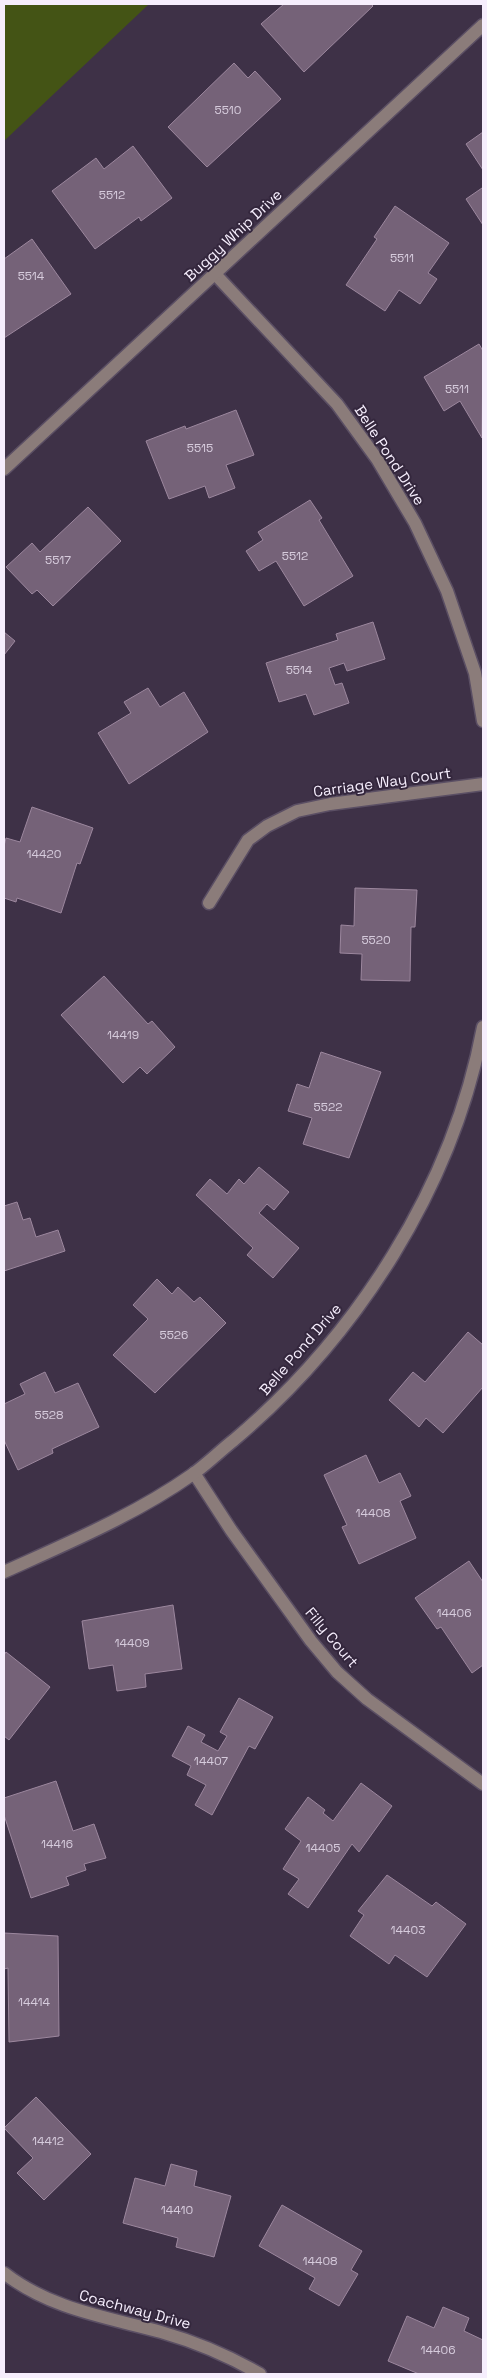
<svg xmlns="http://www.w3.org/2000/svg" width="487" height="2378" viewBox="0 0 487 2378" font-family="'Space Grotesk',sans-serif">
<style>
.green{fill:#445415}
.building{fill:#756278;stroke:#9c879e}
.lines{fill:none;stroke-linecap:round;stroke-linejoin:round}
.minor-casing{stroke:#5b4f64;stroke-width:15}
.minor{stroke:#8b7c7a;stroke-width:12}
.labels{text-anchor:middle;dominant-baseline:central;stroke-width:4;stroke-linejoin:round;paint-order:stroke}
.number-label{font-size:12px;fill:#d6cbdc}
.street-label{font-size:15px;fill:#f6eefd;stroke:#34273d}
</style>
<rect width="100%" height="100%" fill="#3e3147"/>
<path class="green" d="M4 4H149L4 141Z"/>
<g class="building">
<path d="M284 4H371L373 6 304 72 261 24Z"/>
<path d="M234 63 248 78 255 71 281 99 207 167 168 127Z"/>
<path d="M483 132V170L466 144Z"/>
<path d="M133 146 172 198 141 221 139 217 95 249 52 191 96 158 104 169Z"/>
<path d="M482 188 483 189V225L466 199Z"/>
<path d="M395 206 449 243 428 273 437 279 420 304 399 290 385 311 346 285 377 239 374 237Z"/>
<path d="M32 239 71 294 4 338V259Z"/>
<path d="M479 344 483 351 482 438 460 401 444 411 424 377Z"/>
<path d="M236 410 254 455 226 465 235 488 209 498 205 486 169 499 146 441 185 426 186 429Z"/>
<path d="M310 500 322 518 319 520 353 576 304 606 276 561 259 571 246 551 263 540 258 532Z"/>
<path d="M88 507 121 541 53 606 37 590 32 594 6 567 32 543 40 552Z"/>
<path d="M373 622 385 659 347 671 344 663 329 668 335 685 342 683 349 703 314 715 306 694 279 702 266 663 338 640 336 634Z"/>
<path d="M4 632 15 641 4 655Z"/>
<path d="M148 688 160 707 184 692 208 732 129 784 98 733 131 713 124 702Z"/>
<path d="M32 807 93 828 80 864 77 863 61 913 17 898 16 902 4 898V846L6 838 20 842Z"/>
<path d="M355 888 417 890 415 927H411L410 981 361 980 362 954 340 953 341 925 354 926Z"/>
<path d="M104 976 148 1024 152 1021 175 1047 147 1074 140 1067 123 1083 61 1015Z"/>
<path d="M321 1052 381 1072 349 1158 303 1144 312 1118 288 1111 297 1084 309 1088Z"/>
<path d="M259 1167 289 1192 274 1210 267 1204 259 1213 299 1248 273 1278 247 1255 253 1248 196 1195 210 1179 227 1194 239 1179 244 1184Z"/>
<path d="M17 1202 23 1220 30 1218 36 1237 58 1230 65 1251 4 1271V1206Z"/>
<path d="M157 1279 172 1294 178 1287 194 1302 200 1297 226 1323 155 1393 113 1355 148 1319 133 1305Z"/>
<path d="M468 1332 483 1345V1387L443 1433 426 1418 419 1427 389 1400 413 1372 425 1382Z"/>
<path d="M45 1372 55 1393 78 1383 99 1427 52 1449 53 1453 18 1470 4 1440V1404L25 1394 20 1384Z"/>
<path d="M366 1455 379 1483 400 1473 411 1496 400 1501 416 1538 359 1564 342 1527 347 1525 324 1475Z"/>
<path d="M469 1561 483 1582V1665L472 1673 441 1627 437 1629 415 1598Z"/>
<path d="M173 1605 182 1669 145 1674 146 1687 117 1691 113 1665 89 1669 82 1621Z"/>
<path d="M6 1652 50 1687 9 1740 4 1736V1655Z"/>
<path d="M239 1698 273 1717 255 1749 249 1746 212 1815 195 1805 206 1785 187 1775 191 1766 172 1756 188 1726 205 1735 201 1742 218 1751 227 1736 220 1732Z"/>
<path d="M56 1781 73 1831 94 1824 106 1858 84 1864 86 1870 66 1877 69 1885 31 1898 4 1815V1798Z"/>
<path d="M361 1783 392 1806 359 1852 352 1844 308 1908 288 1894 299 1879 283 1869 301 1841 285 1829 308 1797 325 1810 323 1813 333 1821Z"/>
<path d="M387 1875 432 1906 436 1902 466 1924 427 1977 395 1955 389 1964 350 1936 364 1915 358 1911Z"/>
<path d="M4 1933 58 1936 59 2036 9 2042 8 1968 4 1969Z"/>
<path d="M36 2097 91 2154 44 2200 17 2173 33 2158 4 2128Z"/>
<path d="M171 2164 197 2171 194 2186 231 2196 214 2257 176 2247 178 2238 123 2223 135 2178 165 2186Z"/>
<path d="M282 2205 362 2251 351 2270 358 2274 339 2306 309 2289 315 2278 259 2246Z"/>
<path d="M443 2307 469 2318 464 2331 483 2340V2374H419L388 2361 407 2316 434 2328Z"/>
</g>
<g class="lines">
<defs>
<g id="minor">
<path d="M215 274 337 404 377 459 415 523 447 591 475 673 483 721"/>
<path d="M4 469 483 25"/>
<path d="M209 903 248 840 267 826 297 811 330 804 483 784"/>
<path d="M194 1473 231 1530 311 1641 337 1672 367 1699 483 1784"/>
<path d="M4 1572C68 1543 135 1515 193 1474 207 1464 220 1451 234 1440 357 1336 453 1187 483 1027"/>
<path d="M4 2273C50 2309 106 2317 161 2332 196 2342 229 2356 260 2374"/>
</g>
</defs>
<use href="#minor" class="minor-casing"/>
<use href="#minor" class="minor"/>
</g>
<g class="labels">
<g class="number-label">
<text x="228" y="110">5510</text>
<text x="112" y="195">5512</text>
<text x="402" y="258">5511</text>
<text x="31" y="276">5514</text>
<text x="457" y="389">5511</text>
<text x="200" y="448">5515</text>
<text x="295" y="556">5512</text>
<text x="58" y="560">5517</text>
<text x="299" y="670">5514</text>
<text x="44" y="854">14420</text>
<text x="376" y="940">5520</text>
<text x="123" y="1035">14419</text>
<text x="328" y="1107">5522</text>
<text x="174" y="1335">5526</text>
<text x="49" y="1415">5528</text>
<text x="373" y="1513">14408</text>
<text x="454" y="1613">14406</text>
<text x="132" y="1643">14409</text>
<text x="211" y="1761">14407</text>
<text x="57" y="1844">14416</text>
<text x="323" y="1848">14405</text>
<text x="408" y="1930">14403</text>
<text x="34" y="2002">14414</text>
<text x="48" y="2141">14412</text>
<text x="177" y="2210">14410</text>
<text x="320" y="2261">14408</text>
<text x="438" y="2350">14406</text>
</g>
<g class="street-label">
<text transform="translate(233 235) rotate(-43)">Buggy Whip Drive</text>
<text transform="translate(390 455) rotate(57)">Belle Pond Drive</text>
<text transform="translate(382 782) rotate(-8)">Carriage Way Court</text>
<text transform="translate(300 1349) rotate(-49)">Belle Pond Drive</text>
<text transform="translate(332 1637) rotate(50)">Filly Court</text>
<text transform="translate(135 2309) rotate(15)">Coachway Drive</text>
</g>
</g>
<rect width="487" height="2378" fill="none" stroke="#f6eefd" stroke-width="10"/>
</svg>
